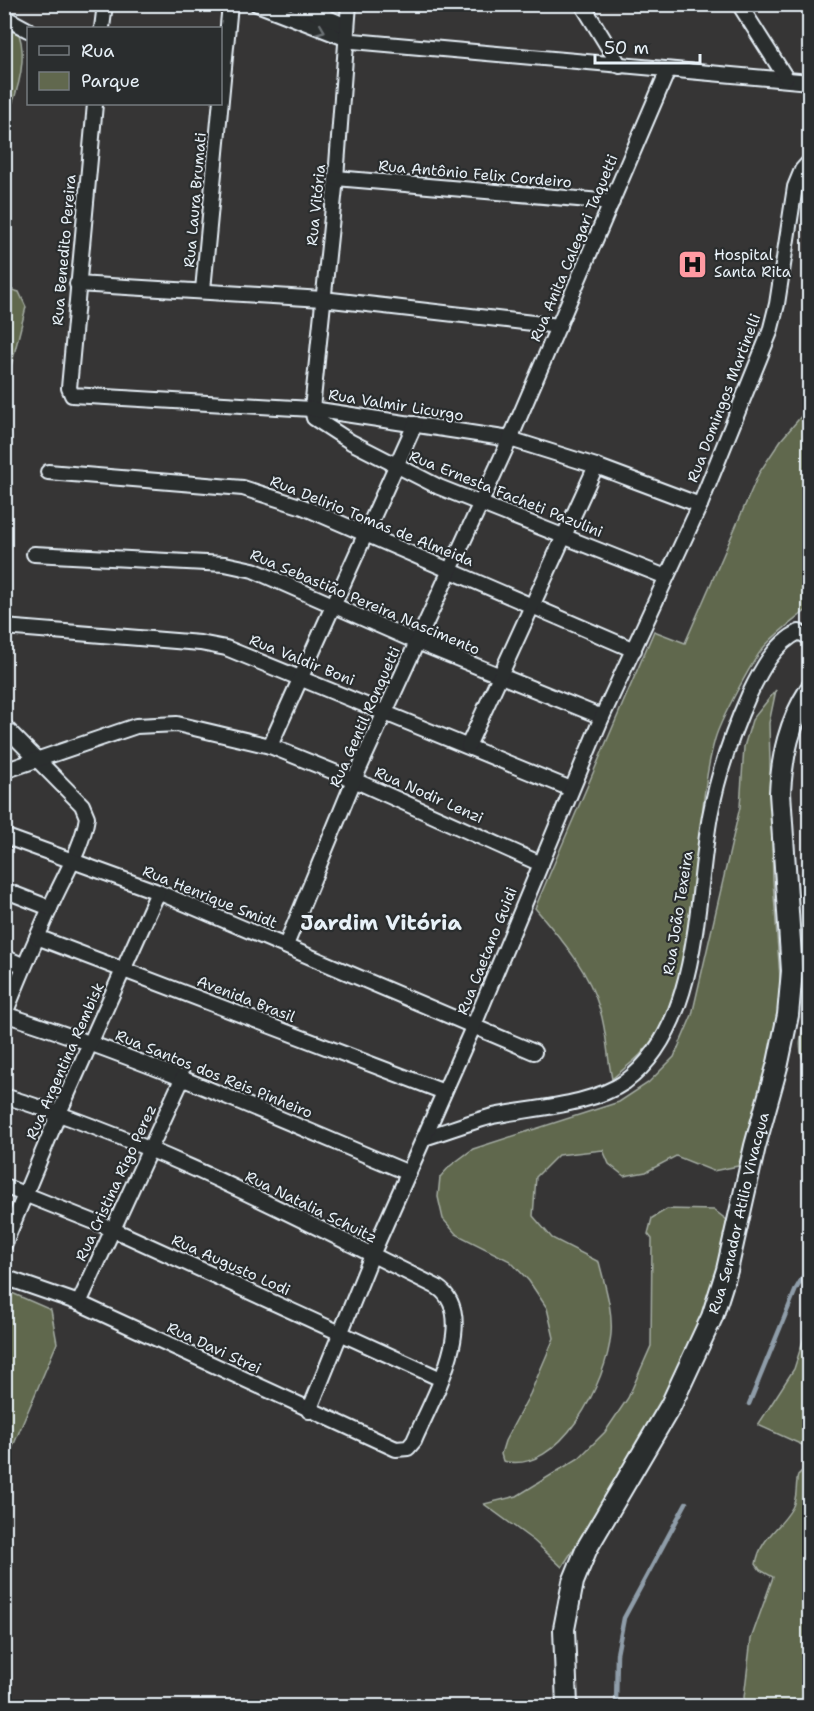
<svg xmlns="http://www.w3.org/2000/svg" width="814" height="1711" viewBox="0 0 814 1711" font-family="'Shantell Sans',sans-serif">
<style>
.green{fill:#61684e;stroke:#a4aca3;stroke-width:1.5}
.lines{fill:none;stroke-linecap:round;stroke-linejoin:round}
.stream{stroke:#8f9da9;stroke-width:4.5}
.street-casing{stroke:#e8f1f8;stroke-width:18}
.secondary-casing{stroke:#e8f1f8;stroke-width:24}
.street{stroke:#2a2d2e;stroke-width:14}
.secondary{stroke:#2a2d2e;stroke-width:20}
.oneway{stroke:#6c7275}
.labels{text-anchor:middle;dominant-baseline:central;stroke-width:4.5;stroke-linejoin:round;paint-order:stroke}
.street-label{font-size:15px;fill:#e8f1f8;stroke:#2a2d2e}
.poi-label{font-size:15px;fill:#e8f1f8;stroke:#2a2d2e;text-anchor:start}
.district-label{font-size:21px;font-weight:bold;fill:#e8f1f8;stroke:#2a2d2e}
</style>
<rect width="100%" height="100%" fill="#363535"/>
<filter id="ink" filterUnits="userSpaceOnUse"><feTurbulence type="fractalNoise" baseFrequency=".0167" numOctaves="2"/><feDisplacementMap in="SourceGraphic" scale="12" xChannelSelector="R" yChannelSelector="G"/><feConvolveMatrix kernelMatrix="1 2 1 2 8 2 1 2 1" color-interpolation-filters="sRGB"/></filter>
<g filter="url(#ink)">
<g class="green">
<path d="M5 28 19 34C28 61 16 97 5 122Z"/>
<path d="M5 288 19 292 26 307 5 390Z"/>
<path d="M809 407V608C795 620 777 632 764 647 752 661 720 721 715 739 687 837 714 974 640 1055 632 1063 621 1071 612 1079 607 1056 607 1033 600 1010 588 969 562 940 535 908L654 631 685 643 759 473 781 440Z"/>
<path d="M776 690 769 723 773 881 781 991 773 1056 738 1166 713 1171 676 1156 646 1172 624 1176 609 1164 603 1150 558 1155 536 1177 533 1216 552 1238 599 1262C605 1286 613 1310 611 1334 607 1381 560 1476 503 1461L501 1454 505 1441 530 1394 554 1338 547 1308 529 1281 510 1261 456 1234 443 1219 438 1197 440 1177 450 1166 473 1149 619 1102 648 1083 674 1057 692 1015 740 807 744 747 752 720Z"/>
<path d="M809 1007V1068C793 1052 803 1027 809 1007Z"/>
<path d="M667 1209 714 1210 727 1220C705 1349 632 1459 562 1567L534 1541 484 1504 517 1496 579 1458 605 1432 628 1398 651 1346 652 1239 648 1234 652 1218Z"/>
<path d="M5 1290 51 1310 57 1343 5 1465Z"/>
<path d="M809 1322V1448L758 1425 794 1369Z"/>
<path d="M809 1464V1706H743L751 1639 773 1577 760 1570 756 1564C760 1538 780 1529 792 1508 798 1497 795 1486 798 1475Z"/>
</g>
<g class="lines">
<g class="stream">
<path d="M749 1404 796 1289 810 1265"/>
<path d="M616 1706 617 1654 624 1618 686 1503"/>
</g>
<defs>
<g id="street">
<path d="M257 4 353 41 810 82"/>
<path d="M296 4 346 26"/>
<path d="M349 4 336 178 312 409 314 418 351 442 439 487 666 577"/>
<path d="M582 4 620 66"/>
<path d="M739 4 786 78"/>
<path d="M4 17 28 30"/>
<path d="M102 28 105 4"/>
<path d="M95 104 69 388 72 395 312 409 510 439 596 466 700 505"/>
<path d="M336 178 612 202"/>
<path d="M77 284 323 299 559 326"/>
<path d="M203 290 230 4"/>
<path d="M48 472 243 488 303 507 634 650"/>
<path d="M34 554 225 564 253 570 417 642 602 717"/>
<path d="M4 627 200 643 226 648 571 789"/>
<path d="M4 726 82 805 87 817C83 845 66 873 54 899 37 937 20 975 5 1014H4C143 1058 275 1117 409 1173"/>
<path d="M270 746 415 424"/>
<path d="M468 746 596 466"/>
<path d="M4 771 136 726 177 724 270 746 354 780 541 864"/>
<path d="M4 836 158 892 534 1052"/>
<path d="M4 890 50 908"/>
<path d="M37 937 444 1092"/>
<path d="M286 945 354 780 510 439 668 70"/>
<path d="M4 957 24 966"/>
<path d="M4 1096C156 1142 295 1217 437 1287 482 1316 429 1405 414 1441L408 1448 396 1449 79 1303 4 1277"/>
<path d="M424 1138C447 1131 470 1122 493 1116 532 1108 592 1105 625 1082 701 1026 695 899 710 816 718 774 732 733 749 695 761 670 774 644 799 632L810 638"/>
<path d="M4 1186 112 1229 441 1379"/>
<path d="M4 1245 59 1113 158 892"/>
<path d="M79 1303 183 1077"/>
<path d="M309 1411 372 1255 474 1025 602 717 700 505 770 332 777 304 795 187 802 170 810 161"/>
</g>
<g id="secondary">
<path id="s1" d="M567 1706 564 1629 573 1582 587 1548 671 1405 712 1317 727 1270 755 1146 778 1063 788 1015 792 971 780 793C782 755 789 723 810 690"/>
</g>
</defs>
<use href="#street" class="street-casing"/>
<use href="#secondary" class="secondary-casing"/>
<use href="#street" class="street"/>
<use href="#secondary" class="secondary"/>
</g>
<defs><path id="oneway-chevron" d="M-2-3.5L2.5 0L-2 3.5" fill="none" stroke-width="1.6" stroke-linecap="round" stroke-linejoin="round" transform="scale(1.5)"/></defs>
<use class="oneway" href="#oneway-chevron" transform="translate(321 30) rotate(22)"/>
</g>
<defs>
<symbol id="hospital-square" viewBox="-11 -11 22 22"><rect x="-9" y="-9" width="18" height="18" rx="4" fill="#ff9aa2" stroke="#2a2d2e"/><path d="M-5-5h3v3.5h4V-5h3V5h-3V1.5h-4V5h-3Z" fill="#111"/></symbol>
</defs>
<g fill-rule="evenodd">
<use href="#hospital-square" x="676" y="248" width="33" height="33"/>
</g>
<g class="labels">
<g class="street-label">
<text transform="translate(475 174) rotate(5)">Rua Antônio Felix Cordeiro</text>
<text transform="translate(195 200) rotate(-85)">Rua Laura Brumati</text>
<text transform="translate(316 205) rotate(-84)">Rua Vitória</text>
<text transform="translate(574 248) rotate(-67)">Rua Anita Calegari Taquetti</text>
<text transform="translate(64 250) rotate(-85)">Rua Benedito Pereira</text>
<text transform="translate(724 398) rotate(-69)">Rua Domingos Martinelli</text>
<text transform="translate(396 405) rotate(9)">Rua Valmir Licurgo</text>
<text transform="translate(506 494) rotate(22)">Rua Ernesta Facheti Pazulini</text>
<text transform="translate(372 521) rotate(22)">Rua Delirio Tomas de Almeida</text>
<text transform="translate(365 602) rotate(23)">Rua Sebastião Pereira Nascimento</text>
<text transform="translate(302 660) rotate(22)">Rua Valdir Boni</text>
<text transform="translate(365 717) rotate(-66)">Rua Gentil Ronquetti</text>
<text transform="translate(429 795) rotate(24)">Rua Nodir Lenzi</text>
<text transform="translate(210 897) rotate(22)">Rua Henrique Smidt</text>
<text transform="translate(678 913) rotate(-81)">Rua João Texeira</text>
<text transform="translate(487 951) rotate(-68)">Rua Caetano Guidi</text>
<text transform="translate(246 999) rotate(21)">Avenida Brasil</text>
<text transform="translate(65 1061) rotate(-66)">Rua Argentina Rembisk</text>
<text transform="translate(214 1074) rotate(22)">Rua Santos dos Reis Pinheiro</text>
<text transform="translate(116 1183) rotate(-65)">Rua Cristina Rigo Perez</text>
<text transform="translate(311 1207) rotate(26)">Rua Natalia Schuitz</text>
<text stroke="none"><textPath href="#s1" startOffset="532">Rua Senador Atilio Vivacqua</textPath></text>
<text transform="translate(231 1265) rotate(24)">Rua Augusto Lodi</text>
<text transform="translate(214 1348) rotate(25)">Rua Davi Strei</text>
</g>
<g class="poi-label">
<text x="714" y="255">Hospital<tspan x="714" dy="17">Santa Rita</tspan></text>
</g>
<g class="district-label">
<text x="381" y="923">Jardim Vitória</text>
</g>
</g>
<rect width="814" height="1711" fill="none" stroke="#2a2d2e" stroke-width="24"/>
<rect x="12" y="12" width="790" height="1687" fill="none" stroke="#e8f1f8" stroke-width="2" filter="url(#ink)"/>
<rect x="27" y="27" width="195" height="78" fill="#2a2d2e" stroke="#767b7f" stroke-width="1.5"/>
<rect x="39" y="46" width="30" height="9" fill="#2a2d2e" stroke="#767b7f" stroke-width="1.5"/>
<text x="81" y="57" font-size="18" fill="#e8f1f8">Rua</text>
<rect x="39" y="72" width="30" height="18" fill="#61684e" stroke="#767b7f" stroke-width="1.5"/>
<text x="81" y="87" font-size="18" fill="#e8f1f8">Parque</text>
<path d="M595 54v9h105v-9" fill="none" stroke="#e8f1f8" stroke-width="3"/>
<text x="604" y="54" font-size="18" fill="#e8f1f8" stroke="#2a2d2e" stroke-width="4.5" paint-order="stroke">50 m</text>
</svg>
